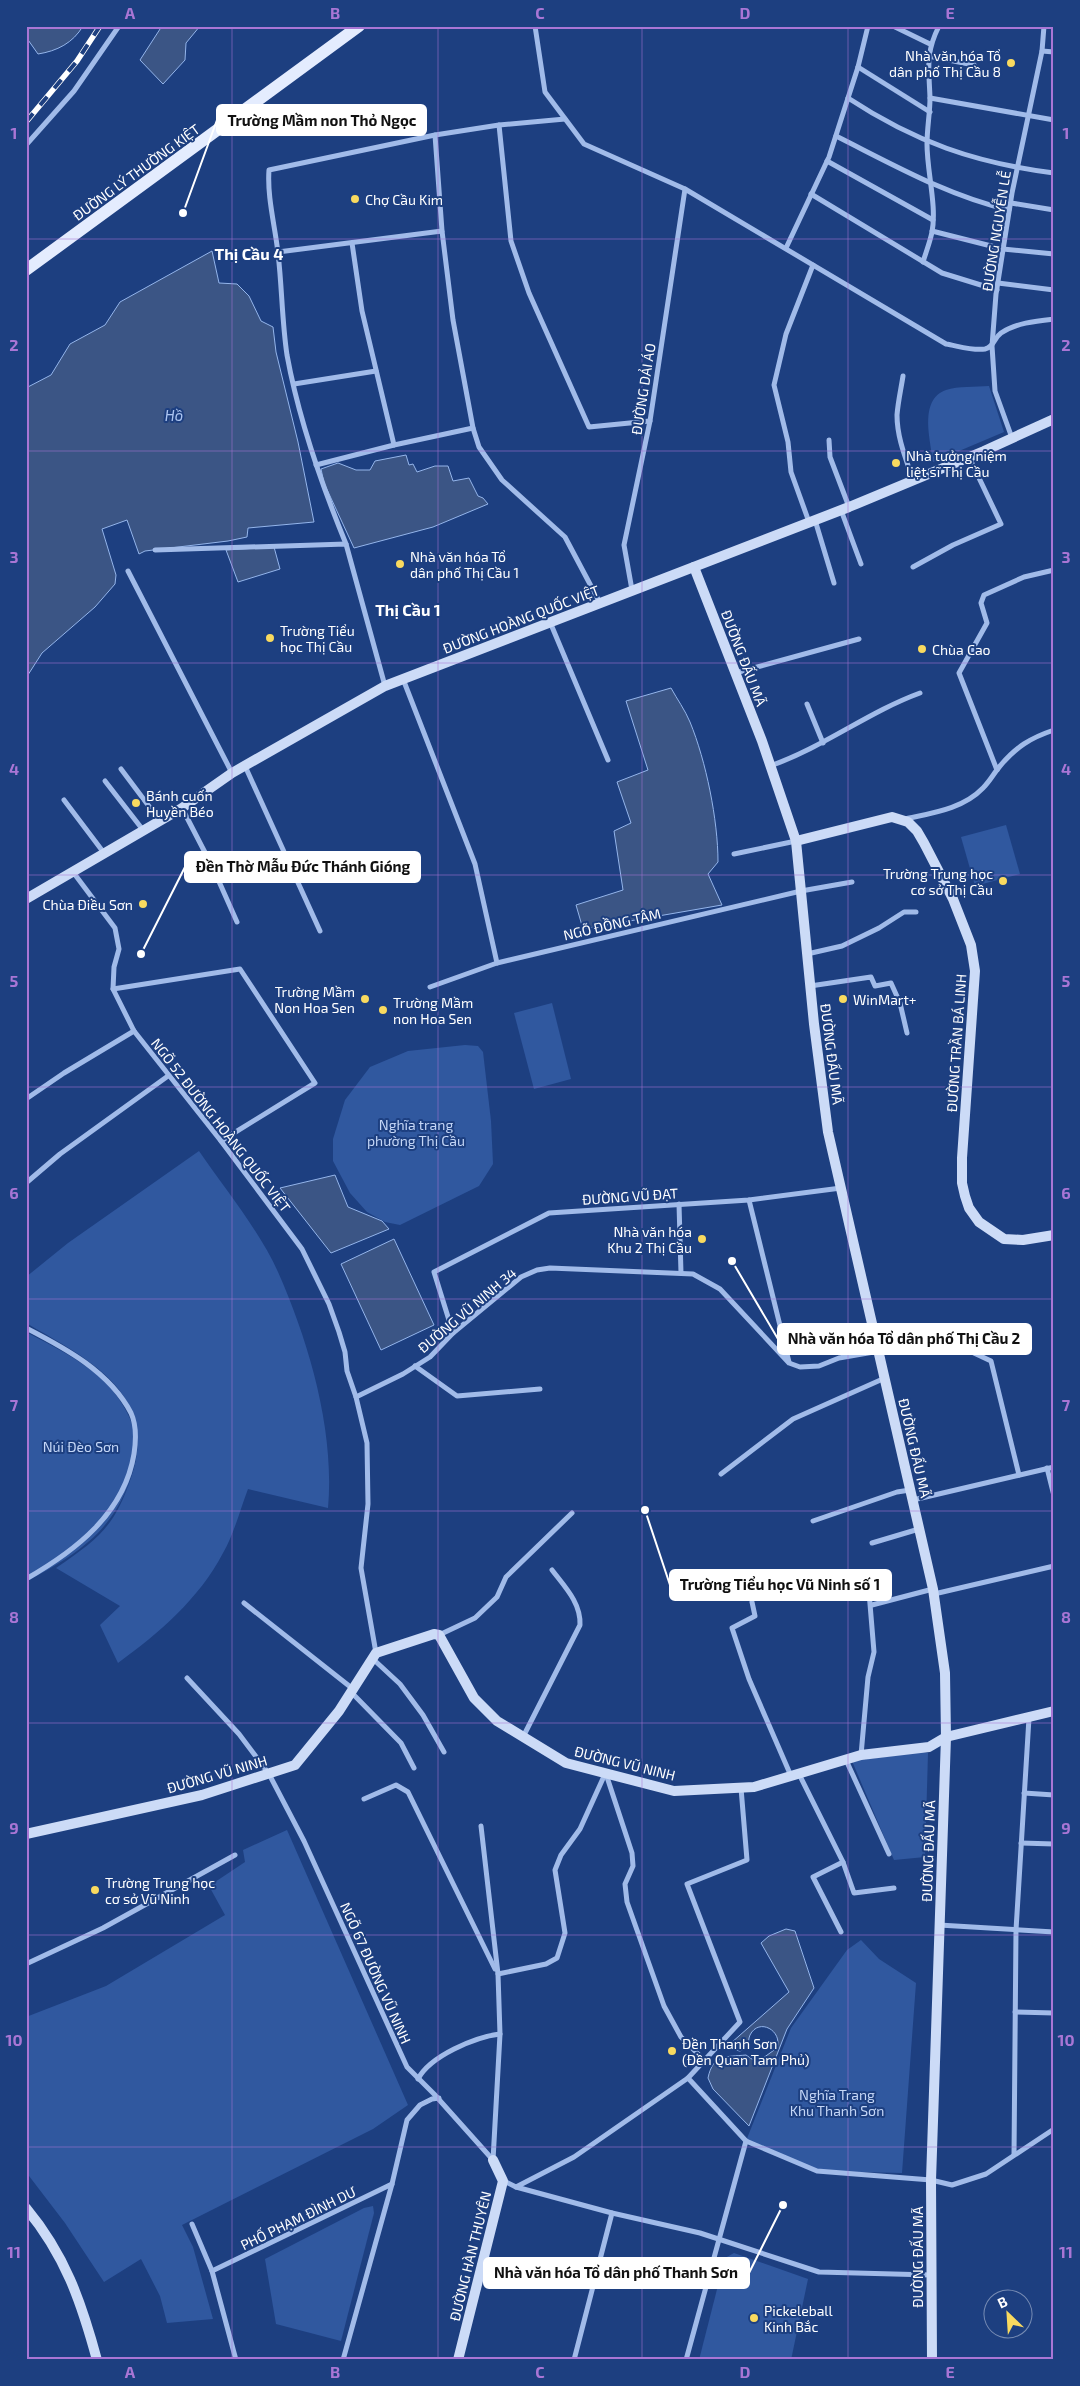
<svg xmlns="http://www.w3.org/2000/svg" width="1080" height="2386" viewBox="0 0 1080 2386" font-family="'Exo 2',sans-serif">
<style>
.green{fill:#30589f}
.water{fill:#3b5585;stroke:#94b5eb}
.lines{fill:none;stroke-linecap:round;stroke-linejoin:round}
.street{stroke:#a1bbe9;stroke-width:5}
.secondary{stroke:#ccdbf7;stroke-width:10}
.primary{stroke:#e4ecfe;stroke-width:12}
.rail-casing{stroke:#fff;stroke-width:5.5}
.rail{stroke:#1d3f80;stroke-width:4;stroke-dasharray:11;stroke-linecap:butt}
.grid{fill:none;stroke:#a976d5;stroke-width:1;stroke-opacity:0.55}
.poi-dot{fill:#f9da5f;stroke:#1d3f80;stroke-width:2}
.labels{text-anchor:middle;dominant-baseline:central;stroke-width:4;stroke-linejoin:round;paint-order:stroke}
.poi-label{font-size:14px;fill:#fff;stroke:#1d3f80;text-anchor:start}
.street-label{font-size:14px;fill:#fff;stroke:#1d3f80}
.park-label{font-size:14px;fill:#c5d7f7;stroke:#1d3f80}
.water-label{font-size:15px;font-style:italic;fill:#acc5f1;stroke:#1d3f80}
.quarter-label{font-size:16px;font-weight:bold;fill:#fff;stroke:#1d3f80}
.leader{fill:none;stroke:#fff;stroke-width:2}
.callout-dot{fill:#fff;stroke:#1d3f80;stroke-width:2}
.callout{fill:#fff;stroke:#fff;stroke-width:2}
.callout-label{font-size:15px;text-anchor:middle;font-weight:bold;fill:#111}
.neatline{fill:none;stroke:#a976d5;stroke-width:2}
.grid-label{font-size:16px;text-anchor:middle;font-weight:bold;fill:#a976d5}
</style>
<rect width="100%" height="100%" fill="#1d3f80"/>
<g class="green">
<path d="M989 386 1004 432 933 462C931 441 918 400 946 390 958 386 976 387 989 386Z"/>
<path d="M1006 825 1020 874 975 886 961 837Z"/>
<path d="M552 1003 571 1079 534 1089 514 1013Z"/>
<path d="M465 1045 478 1046 483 1052 491 1121 493 1164 479 1186 400 1225 385 1222 367 1212 350 1193 333 1161V1139L345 1100 370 1067 408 1051Z"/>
<path d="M199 1151C225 1189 259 1230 278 1272 309 1342 335 1431 328 1508L248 1489C240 1510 234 1534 223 1553 199 1599 159 1633 118 1663L100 1625 120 1606 56 1568C98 1539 114 1528 131 1478 160 1393 88 1359 26 1323V1277L68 1243Z"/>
<path d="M26 1332C51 1345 79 1359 101 1378 117 1392 138 1425 137 1447 136 1470 123 1503 108 1521 88 1548 55 1566 26 1582Z"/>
<path d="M923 1752 928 1753 925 1857 894 1860 852 1761Z"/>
<path d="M287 1830 408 2105 373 2129 182 2225 193 2247 213 2319 167 2323 160 2296 141 2259 104 2282 65 2223 26 2172V2017L106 1986 225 1915 209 1886 245 1862 243 1850Z"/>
<path d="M861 1940 879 1959 916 1983 902 2173 817 2171 746 2141 791 2028 847 1950Z"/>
<path d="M373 2206 374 2213 341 2341 276 2324 265 2259 364 2208Z"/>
<path d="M734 2253 808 2279 791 2360H699L725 2258Z"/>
</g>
<g class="water">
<path d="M26 26H83C73 43 57 51 38 54L26 37Z"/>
<path d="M162 26H200L186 43 185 60 163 84 140 60Z"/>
<path d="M212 251 219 283 237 284 249 296 261 321 273 327 276 352 298 442 314 522 248 528 247 537 228 541 145 551 139 554 127 520 102 529 116 575 115 584 95 607 42 653 26 678V388L51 375 70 344 105 325 120 302Z"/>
<path d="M406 455 409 465 413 464 417 472 435 466H448L453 481 469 478 478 496 483 498 488 504 433 527 354 548 324 483 321 469 338 463 356 470H370L375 461Z"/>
<path d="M274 547 280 569 238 582 226 550Z"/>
<path d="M671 688C677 699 685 710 690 722 706 761 718 820 718 862L708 874 722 905 583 929 576 905 623 890 614 831 631 823 617 782 648 770 626 701Z"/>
<path d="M335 1175 348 1207 382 1221 389 1229 331 1253 280 1188Z"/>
<path d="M394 1239 434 1325 381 1350 341 1264Z"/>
<path d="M786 1929 795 1931 814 1988 787 2029 749 2126 713 2089 708 2078C713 2054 726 2057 746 2055L759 2064 763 2058 777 2048C783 2031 759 2017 750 2035 748 2039 749 2043 748 2047L740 2051 735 2050 731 2043 789 1992 761 1943 769 1936Z"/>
</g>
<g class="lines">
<g class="street">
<path d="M535 26 545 92 584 144 685 189 946 344C958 346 973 351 985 349 994 347 994 338 1001 333 1016 323 1036 321 1054 319"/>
<path d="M893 26 930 44"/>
<path d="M1042 51 1054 52"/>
<path d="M928 56 974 65"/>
<path d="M858 67 930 112"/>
<path d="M848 98C915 142 975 163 1054 173"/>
<path d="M930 98 1054 120"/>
<path d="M499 125 511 241 529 293 589 427 650 421"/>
<path d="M435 135 442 231 453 320 473 428 479 447 502 480 565 537 600 603"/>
<path d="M836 136C892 164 948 196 1009 210"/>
<path d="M26 145 74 91 119 26"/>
<path d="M827 161 933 220"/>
<path d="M811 194 942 273 997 290"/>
<path d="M1011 203 1054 210"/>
<path d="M932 231 1003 249 1054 254"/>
<path d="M786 248 829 157 858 67 868 26"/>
<path d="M278 252 442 231"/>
<path d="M923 262C926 252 930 242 932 232 937 206 927 172 927 144 927 128 930 113 930 98 929 68 925 54 939 26"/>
<path d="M998 283 1054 290"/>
<path d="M903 376C901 389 898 402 897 415 897 438 906 459 913 480"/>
<path d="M294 384 376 371"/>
<path d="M1012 438 995 391 992 346 996 294 1012 193 1042 51 1044 26"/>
<path d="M829 440 830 457 849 507"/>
<path d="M394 445 473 428"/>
<path d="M316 465 394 445 362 311 352 243"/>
<path d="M841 510 861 564"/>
<path d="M815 520 834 583"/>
<path d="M809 522 791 472 788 442 774 385 786 334 813 265"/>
<path d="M346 544C321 483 299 421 287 355 282 322 282 287 278 253 275 226 267 197 269 170L435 135 499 125 565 119"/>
<path d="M155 550 346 544 385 686"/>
<path d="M913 567 953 545 1001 524 969 457"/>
<path d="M128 571 232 773"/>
<path d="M632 590 624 545 650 421 685 189"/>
<path d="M550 622 608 760"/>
<path d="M735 673 859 639"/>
<path d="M403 679 475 864 497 963"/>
<path d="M807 704 823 743"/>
<path d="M245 766 320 931"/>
<path d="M770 766C824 747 868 712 920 693"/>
<path d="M121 769 160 821"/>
<path d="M997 770 959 673 987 623 981 603 984 595 1024 577 1054 570"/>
<path d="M105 781 143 830"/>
<path d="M64 800 104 853"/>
<path d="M182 808 213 868 237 922"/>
<path d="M905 819C932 813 963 809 983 788 990 781 994 773 1000 766 1016 747 1030 738 1054 730"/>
<path d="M734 854 796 841"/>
<path d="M73 872 115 928 119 949 114 967 113 989 134 1031 221 1141 302 1249 329 1304 339 1332 345 1352 347 1371 356 1397"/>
<path d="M807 954 842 946 879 928 904 912H916"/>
<path d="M810 986 871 977 875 986 891 983 900 1003 907 1033"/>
<path d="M430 987 497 963 801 891 852 882"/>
<path d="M113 989 240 969 315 1083 221 1141"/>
<path d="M26 1099 64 1073 134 1031"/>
<path d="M26 1183 60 1154 168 1076"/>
<path d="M749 1200 789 1362"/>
<path d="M679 1204 681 1273"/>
<path d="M26 1328C65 1348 110 1372 131 1413 137 1426 136 1441 134 1454 124 1514 75 1551 26 1579"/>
<path d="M453 1333 434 1272 549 1213 749 1200 841 1188"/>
<path d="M415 1366 457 1396 540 1389"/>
<path d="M1047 1468 1054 1496"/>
<path d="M721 1474 793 1419 885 1378"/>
<path d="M913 1500 1054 1467"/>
<path d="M813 1521 897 1492 910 1490"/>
<path d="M872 1543 919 1529"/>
<path d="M934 1594 1054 1566"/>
<path d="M752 1602 755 1616 732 1628 749 1679 791 1776"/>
<path d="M244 1603 353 1689"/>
<path d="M872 1605 933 1589"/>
<path d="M439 1635 475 1618 497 1597 506 1577 572 1513"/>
<path d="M376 1653 361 1568 368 1504 367 1443 356 1397 403 1374 430 1357 453 1333 521 1277 537 1270 550 1268 693 1274 720 1289 789 1363 800 1367 819 1366 839 1358 914 1345 959 1346 991 1361 1019 1475"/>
<path d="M373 1659 400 1684 423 1715 444 1752"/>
<path d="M187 1678 239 1734 269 1774 304 1841 407 2067 434 2094 493 2160"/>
<path d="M351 1692 401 1743 414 1768"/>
<path d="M523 1737 580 1625C581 1603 565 1587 552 1570"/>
<path d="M861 1755 868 1677 874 1652 868 1580"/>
<path d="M846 1760 889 1854"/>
<path d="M606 1774 632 1853 633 1866 625 1884 627 1902 664 2006 681 2037 705 2061"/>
<path d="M799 1774 843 1862 813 1877 841 1932"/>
<path d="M741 1788 747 1860 687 1884 740 2022 688 2078 746 2141 817 2171 931 2180 952 2185 986 2174 1054 2129"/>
<path d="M1024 1793 1054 1795"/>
<path d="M364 1799 396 1785 408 1792 495 1969"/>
<path d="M481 1826 498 1974 500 2034 493 2160"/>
<path d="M1021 1843 1054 1844"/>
<path d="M843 1862 854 1893 894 1888"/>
<path d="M939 1925 1054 1932"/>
<path d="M26 1964 103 1928 235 1855"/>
<path d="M498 1974 546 1964 557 1958 565 1933 555 1870 561 1855 580 1829 605 1774"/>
<path d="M1015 2012 1054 2013"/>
<path d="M418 2079C430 2056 475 2037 500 2034"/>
<path d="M1014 2155 1016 1930 1029 1718"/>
<path d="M504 2181 516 2187 612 2213 700 2233 819 2272 931 2275"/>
<path d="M516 2187 574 2157 688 2078"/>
<path d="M192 2224 212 2271 236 2360"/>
<path d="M212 2271 392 2184"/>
<path d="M343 2360 392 2184 407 2120 420 2105 432 2099 439 2098"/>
<path d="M574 2360 612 2213"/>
<path d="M686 2360 746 2141"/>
</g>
<g class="secondary">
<path d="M694 567 762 741 796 841 814 1024 828 1132 933 1589 945 1673 946 1737 931 2180 932 2360"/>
<path d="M796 841 892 817 908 822 917 831 924 843 953 899 971 945 975 971 962 1158V1183L965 1196 969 1208 979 1222 1004 1239 1023 1240 1054 1235"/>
<path d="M26 899 182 808 232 773 385 686 849 507 984 451 1054 419"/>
<path d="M26 1834 202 1795 295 1765 339 1711 376 1653 434 1634 439 1635 474 1698 497 1721 566 1763 674 1791 754 1787 861 1755 929 1747 946 1737 1054 1711"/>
<path d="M26 2208C65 2255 81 2301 97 2360"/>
<path d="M458 2360 503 2181 493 2160"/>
</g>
<path class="primary" d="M26 270 359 26"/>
<defs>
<path id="rail" d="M26 122 77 61 100 26"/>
</defs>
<use href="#rail" class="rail-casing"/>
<use href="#rail" class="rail"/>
</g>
<path class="grid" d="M232 26V2360M438 26V2360M642 26V2360M848 26V2360M26 239H1054M26 451H1054M26 663H1054M26 875H1054M26 1087H1054M26 1299H1054M26 1511H1054M26 1723H1054M26 1935H1054M26 2147H1054"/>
<g class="poi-dot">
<circle cx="1011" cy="63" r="5"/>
<circle cx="355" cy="199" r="5"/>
<circle cx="896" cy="463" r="5"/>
<circle cx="400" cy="564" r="5"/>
<circle cx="270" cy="638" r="5"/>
<circle cx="922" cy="649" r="5"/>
<circle cx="136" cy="803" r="5"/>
<circle cx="1003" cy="881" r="5"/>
<circle cx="143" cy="904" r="5"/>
<circle cx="365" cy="999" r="5"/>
<circle cx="843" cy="999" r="5"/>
<circle cx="383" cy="1010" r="5"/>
<circle cx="702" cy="1239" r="5"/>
<circle cx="95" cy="1890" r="5"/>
<circle cx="672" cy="2051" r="5"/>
<circle cx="754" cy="2318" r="5"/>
</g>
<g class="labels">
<g class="poi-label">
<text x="1001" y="55" text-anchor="end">Nhà văn hóa Tổ<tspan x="1001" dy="16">dân phố Thị Cầu 8</tspan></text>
<text x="365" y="199">Chợ Cầu Kim</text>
<text x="906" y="455">Nhà tưởng niệm<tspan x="906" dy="16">liệt sĩ Thị Cầu</tspan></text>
<text x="410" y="556">Nhà văn hóa Tổ<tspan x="410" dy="16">dân phố Thị Cầu 1</tspan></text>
<text x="280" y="630">Trường Tiểu<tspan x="280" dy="16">học Thị Cầu</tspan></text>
<text x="932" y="649">Chùa Cao</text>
<text x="146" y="795">Bánh cuốn<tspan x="146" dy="16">Huyền Béo</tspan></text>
<text x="993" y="873" text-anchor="end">Trường Trung học<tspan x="993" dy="16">cơ sở Thị Cầu</tspan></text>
<text x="133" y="904" text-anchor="end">Chùa Điều Sơn</text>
<text x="355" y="991" text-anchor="end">Trường Mầm<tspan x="355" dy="16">Non Hoa Sen</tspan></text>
<text x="853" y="999">WinMart+</text>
<text x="393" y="1002">Trường Mầm<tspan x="393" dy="16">non Hoa Sen</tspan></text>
<text x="692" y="1231" text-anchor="end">Nhà văn hóa<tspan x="692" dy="16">Khu 2 Thị Cầu</tspan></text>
<text x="105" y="1882">Trường Trung học<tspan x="105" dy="16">cơ sở Vũ Ninh</tspan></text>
<text x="682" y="2043">Đền Thanh Sơn<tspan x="682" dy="16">(Đền Quan Tam Phủ)</tspan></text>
<text x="764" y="2310">Pickeleball<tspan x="764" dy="16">Kinh Bắc</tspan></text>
</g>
<g class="street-label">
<text transform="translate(136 172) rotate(-36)">ĐƯỜNG LÝ THƯỜNG KIỆT</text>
<text transform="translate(996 231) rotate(-81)">ĐƯỜNG NGUYỄN LỄ</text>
<text transform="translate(643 389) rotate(-81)">ĐƯỜNG DẢI ÁO</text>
<text transform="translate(521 619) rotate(-21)">ĐƯỜNG HOÀNG QUỐC VIỆT</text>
<text transform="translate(744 658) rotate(69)">ĐƯỜNG ĐẤU MÃ</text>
<text transform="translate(612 924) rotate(-13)">NGÕ ĐỒNG TÂM</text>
<text transform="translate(956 1043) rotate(-86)">ĐƯỜNG TRẦN BÁ LINH</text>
<text transform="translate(832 1054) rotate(83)">ĐƯỜNG ĐẤU MÃ</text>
<text transform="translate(221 1125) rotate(52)">NGÕ 52 ĐƯỜNG HOÀNG QUỐC VIỆT</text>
<text transform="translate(630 1196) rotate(-4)">ĐƯỜNG VŨ ĐẠT</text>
<text transform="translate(467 1310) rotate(-40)">ĐƯỜNG VŨ NINH 34</text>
<text transform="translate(915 1448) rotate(77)">ĐƯỜNG ĐẤU MÃ</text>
<text transform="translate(625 1763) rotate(14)">ĐƯỜNG VŨ NINH</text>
<text transform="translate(217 1774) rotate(-16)">ĐƯỜNG VŨ NINH</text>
<text transform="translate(928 1851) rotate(-88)">ĐƯỜNG ĐẤU MÃ</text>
<text transform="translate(376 1973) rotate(66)">NGÕ 67 ĐƯỜNG VŨ NINH</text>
<text transform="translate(298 2218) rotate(-26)">PHỐ PHẠM ĐÌNH DƯ</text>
<text transform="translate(470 2256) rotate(-76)">ĐƯỜNG HÀN THUYÊN</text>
<text transform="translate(917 2257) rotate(-90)">ĐƯỜNG ĐẤU MÃ</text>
</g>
<g class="park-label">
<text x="416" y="1124">Nghĩa trang<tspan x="416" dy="16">phường Thị Cầu</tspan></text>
<text x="81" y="1446">Núi Đèo Sơn</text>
<text x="837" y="2094">Nghĩa Trang<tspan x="837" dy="16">Khu Thanh Sơn</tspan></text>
</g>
<g class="water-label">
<text x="174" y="415">Hồ</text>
</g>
<g class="quarter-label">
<text x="249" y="253">Thị Cầu 4</text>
<text x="408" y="609">Thị Cầu 1</text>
</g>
</g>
<path class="leader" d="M183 213L217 120M141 954L185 867M732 1261L778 1339M645 1510L670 1585M783 2205L749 2273"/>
<g class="callout-dot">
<circle cx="183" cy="213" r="5"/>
<circle cx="141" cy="954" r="5"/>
<circle cx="732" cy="1261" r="5"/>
<circle cx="645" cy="1510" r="5"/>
<circle cx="783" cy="2205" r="5"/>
</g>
<g class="callout">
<rect x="217" y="105" width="209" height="30" rx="5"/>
<rect x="185" y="852" width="235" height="30" rx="5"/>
<rect x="778" y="1324" width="253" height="30" rx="5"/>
<rect x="670" y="1570" width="221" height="30" rx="5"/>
<rect x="484" y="2258" width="265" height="30" rx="5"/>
</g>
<g class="callout-label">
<text x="322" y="126">Trường Mầm non Thỏ Ngọc</text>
<text x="303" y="872">Đền Thờ Mẫu Đức Thánh Gióng</text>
<text x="904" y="1344">Nhà văn hóa Tổ dân phố Thị Cầu 2</text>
<text x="780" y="1590">Trường Tiểu học Vũ Ninh số 1</text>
<text x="616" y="2278">Nhà văn hóa Tổ dân phố Thanh Sơn</text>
</g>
<rect width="1080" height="2386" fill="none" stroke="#1d3f80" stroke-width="55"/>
<g transform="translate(1008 2314) rotate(335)"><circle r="24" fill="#1d3f80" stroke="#778cb3"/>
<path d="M0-4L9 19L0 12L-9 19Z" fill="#f9da5f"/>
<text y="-8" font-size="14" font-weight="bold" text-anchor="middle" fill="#ffffff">B</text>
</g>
<rect x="28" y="28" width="1024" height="2330" class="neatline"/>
<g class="grid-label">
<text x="130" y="19">A</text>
<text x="335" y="19">B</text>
<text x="540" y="19">C</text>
<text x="745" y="19">D</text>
<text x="950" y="19">E</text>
<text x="14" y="139">1</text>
<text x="1066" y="139">1</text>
<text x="14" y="351">2</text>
<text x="1066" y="351">2</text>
<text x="14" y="563">3</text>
<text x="1066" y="563">3</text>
<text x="14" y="775">4</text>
<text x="1066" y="775">4</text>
<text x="14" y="987">5</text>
<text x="1066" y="987">5</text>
<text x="14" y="1199">6</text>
<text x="1066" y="1199">6</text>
<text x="14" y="1411">7</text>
<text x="1066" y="1411">7</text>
<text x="14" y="1623">8</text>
<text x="1066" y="1623">8</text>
<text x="14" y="1834">9</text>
<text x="1066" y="1834">9</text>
<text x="14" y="2046">10</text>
<text x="1066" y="2046">10</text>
<text x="14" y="2258">11</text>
<text x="1066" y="2258">11</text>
<text x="130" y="2378">A</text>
<text x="335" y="2378">B</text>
<text x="540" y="2378">C</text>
<text x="745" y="2378">D</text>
<text x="950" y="2378">E</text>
</g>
</svg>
